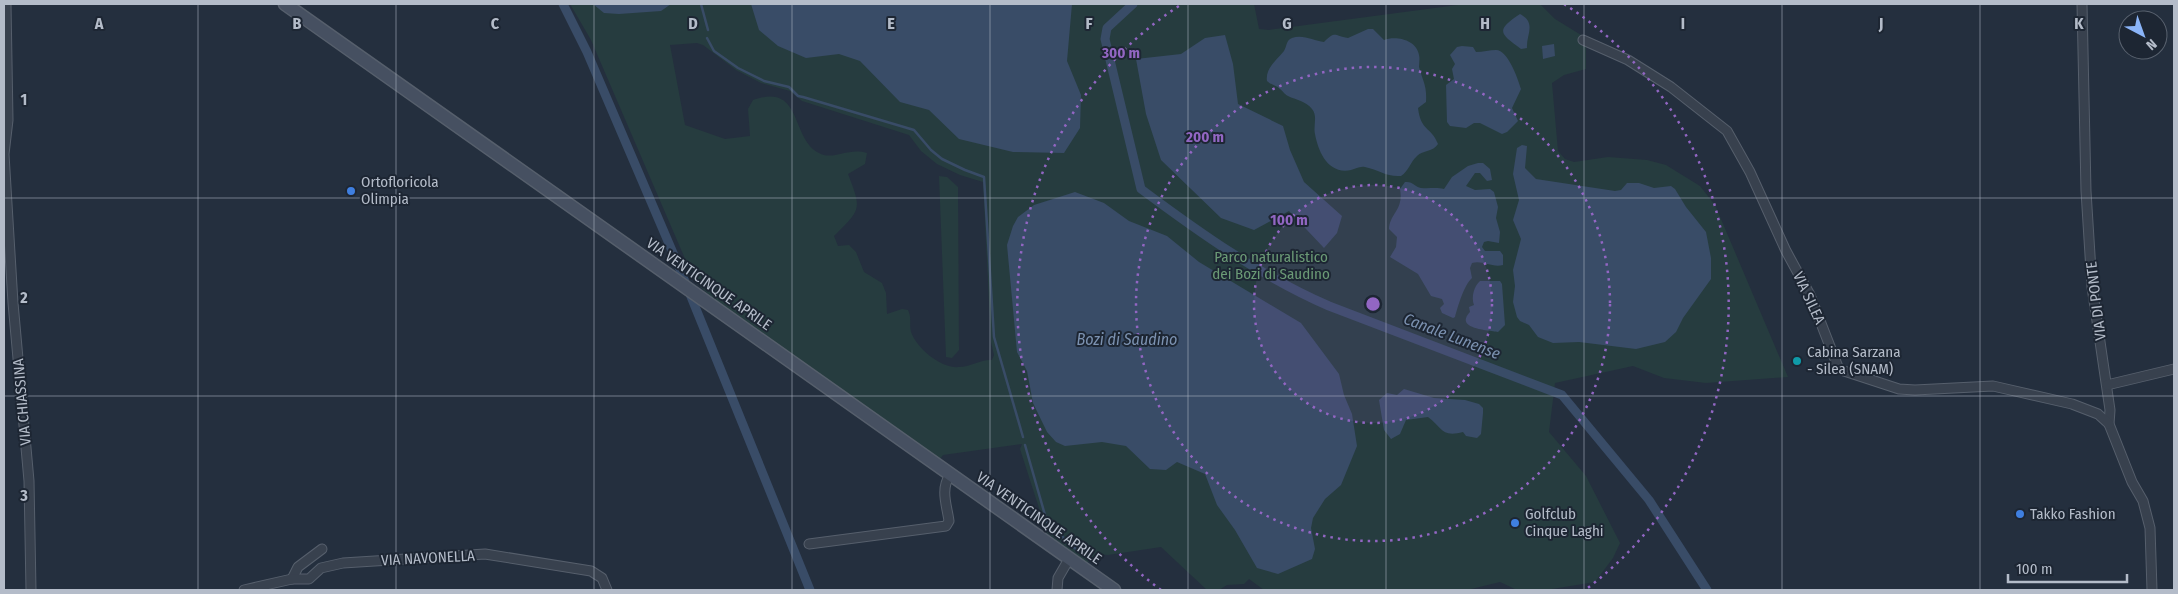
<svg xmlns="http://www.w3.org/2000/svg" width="2178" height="594" viewBox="0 0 2178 594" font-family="'Fira Sans Condensed',sans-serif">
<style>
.green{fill:#263c3f;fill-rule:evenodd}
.water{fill:#394c67}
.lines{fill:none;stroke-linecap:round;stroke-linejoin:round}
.stream{stroke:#394c67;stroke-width:2.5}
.canal{stroke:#394c67;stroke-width:9}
.street-casing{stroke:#565f6c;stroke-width:11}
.secondary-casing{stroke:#565f6c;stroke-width:15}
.street{stroke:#38414e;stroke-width:9}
.secondary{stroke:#465061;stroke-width:12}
.grid{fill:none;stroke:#b4bcc9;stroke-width:1;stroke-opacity:0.55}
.ring{fill:none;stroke:#9266c3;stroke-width:2.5;stroke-dasharray:2.5 5}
.shop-dot{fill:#3f7fe0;stroke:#1d2633;stroke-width:2}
.culture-dot{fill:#0f9aa8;stroke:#1d2633;stroke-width:2}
.labels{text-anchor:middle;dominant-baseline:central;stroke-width:4;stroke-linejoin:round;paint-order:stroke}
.poi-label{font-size:15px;fill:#b4bcc9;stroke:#1d2633;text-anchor:start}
.park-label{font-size:15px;fill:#6b9a76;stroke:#1d2633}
.street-label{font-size:15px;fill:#b4bcc9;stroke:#1d2633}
.water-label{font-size:16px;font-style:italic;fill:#7c92b1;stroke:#1d2633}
.grid-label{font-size:16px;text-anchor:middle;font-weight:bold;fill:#b4bcc9;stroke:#1d2633;stroke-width:4;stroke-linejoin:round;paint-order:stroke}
.centre{fill:#9266c3;stroke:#1d2633;stroke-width:2.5}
.ring-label{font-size:15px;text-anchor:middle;font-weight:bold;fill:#9266c3;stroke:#1d2633;stroke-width:4;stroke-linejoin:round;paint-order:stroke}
</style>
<rect width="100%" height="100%" fill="#242f3e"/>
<g class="green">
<path d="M570 4H1254L1259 29 1269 30 1465 4H1540L1555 19 1586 38V69L1564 75 1552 83 1558 151 1565 159 1574 162 1608 157 1647 160 1666 165 1700 186 1715 205 1788 377 1706 383 1664 378 1633 366 1555 383 1549 432 1586 476 1620 543 1613 558 1595 582 1546 590H1517L1500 582 1467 590H1264L1249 579 1244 584 1227 585 1219 590H1207L1161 547 1108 555 1097 554 1087 563 1047 533 1020 449 1022 444 943 455 940 459 716 301 695 282 591 40ZM697 43 703 45 736 70 761 83 790 91 802 101 909 135 921 151 937 164 960 175 983 182 991 342 994 355 992 360C982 359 970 367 959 367 942 369 917 349 911 332 909 324 912 318 908 310L902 309 887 314 886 293 882 283 864 272 856 252 849 245 838 246 834 236C861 209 862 210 848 174L865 164 867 153C848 147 833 161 819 153 790 138 803 82 753 100L748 109 750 136 725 139 685 125 670 45Z"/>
<path d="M939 176 947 177 958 187 959 350 952 358 946 357Z"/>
</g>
<g class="water">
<path d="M593 4H671L661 11 619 14 604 13Z"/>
<path d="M751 4H1072L1067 61 1081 95 1080 128 1064 153 1013 152 959 139 929 110 900 102 860 61 839 54 806 58 778 46 759 30Z"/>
<path d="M1520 14C1537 23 1526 35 1527 48L1521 49C1501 34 1494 31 1520 14Z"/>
<path d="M1368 29H1373L1384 40C1396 35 1417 40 1419 55 1420 59 1419 63 1419 67 1423 82 1427 85 1426 102L1418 108C1421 132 1431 126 1438 144 1433 152 1423 150 1417 156 1410 162 1409 171 1401 176 1386 177 1379 170 1365 167 1359 166 1356 169 1351 170 1328 175 1318 151 1315 134 1313 126 1318 116 1312 109 1306 101 1296 100 1288 96 1284 94 1283 91 1280 89 1276 85 1271 85 1267 81 1265 68 1277 60 1284 51 1287 46 1286 40 1292 38 1303 34 1314 41 1324 42 1336 30 1334 36 1348 38Z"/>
<path d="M1225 35 1233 64 1238 104 1283 126 1290 150 1304 182 1342 216 1337 233 1324 248 1289 211 1254 230 1221 218 1161 160 1146 114 1136 59 1181 54 1205 38Z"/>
<path d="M1554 44 1555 56 1543 59 1542 46Z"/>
<path d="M1462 46 1473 47 1476 52C1483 52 1490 50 1496 50 1508 50 1518 79 1521 89L1512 108 1518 121 1507 132 1502 134 1480 123H1474L1466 128 1450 126 1447 122 1446 85 1454 79 1452 69 1455 64 1450 55 1457 47Z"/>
<path d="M1522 145 1527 146 1525 168 1536 179 1615 191 1621 190 1627 183H1639L1654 188 1671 186 1675 189 1686 207 1706 232 1711 258V279L1683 318 1676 332 1665 342 1636 349 1579 342 1553 343 1538 337 1529 325 1520 321 1517 317 1513 302 1515 286 1513 270 1521 239 1513 220 1519 200 1513 174 1517 148Z"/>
<path d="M1478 163H1483L1490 169 1492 180 1487 181 1480 173H1475L1466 186 1475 190 1490 189 1494 192 1498 207 1496 218 1500 232 1499 243 1488 241 1484 242 1482 247 1485 251H1500L1503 255V265C1492 268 1483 260 1472 263L1470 268 1472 278C1464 285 1458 306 1455 317L1453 318 1442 313 1440 308 1444 304 1442 299 1431 296 1418 274 1390 257 1396 247 1397 237 1389 229C1390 213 1404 210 1400 189L1405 182C1413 181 1415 187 1421 188 1429 189 1436 187 1444 189L1452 177 1468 166Z"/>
<path d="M1075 192 1104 203 1129 221 1167 236 1199 262 1301 323 1339 374 1344 395 1352 414 1357 446 1341 485 1325 499 1313 518 1311 528 1315 549 1312 559 1278 574 1257 568 1235 530 1217 505 1205 474 1177 462 1166 470 1150 469 1126 446 1102 442 1065 446 1056 442 1047 432 1033 403 1027 371 1017 352 1007 245 1013 226 1018 217 1034 205Z"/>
<path d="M1480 281H1500L1502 284 1505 325 1498 332C1488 330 1454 329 1470 312L1469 307 1474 305C1471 297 1474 286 1480 281Z"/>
<path d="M1404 389 1434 398 1465 400 1479 404 1483 408V413L1481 434 1477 438 1466 436 1463 432C1441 438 1442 427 1428 417L1406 420 1400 434 1391 439 1384 430 1379 400 1387 393 1397 395Z"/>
</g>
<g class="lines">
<g class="stream">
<path d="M701 4 708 30"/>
<path d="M707 38 714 51 738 68 764 81 789 87 798 96 803 97 914 130 931 150 942 159 965 170 984 177 994 337 1023 437"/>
<path d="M1025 445 1047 522 1072 546 1090 559"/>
</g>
<g class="canal">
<path d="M563 4 587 52 679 267 810 590"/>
<path d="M1133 4 1107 28 1105 39 1141 189C1200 233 1262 277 1329 306L1562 395 1649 500 1707 590"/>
</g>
<defs>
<g id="street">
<path d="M6 4 8 120 4 154 13 303 29 481 31 590"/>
<path d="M2082 4 2086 191 2092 287 2110 410 2109 424 2132 482 2143 501 2150 528 2152 590"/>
<path d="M1583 40 1628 60 1671 87 1727 131 1750 172 1786 251 1810 295 1838 367 1841 370 1899 389 1915 390 1993 386 2072 404 2098 414 2109 424"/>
<path d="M2107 385 2174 369"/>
<path d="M809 544 946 526 949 521C947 506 940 489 950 475"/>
<path d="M292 579 298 567 322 549"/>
<path d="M244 590 292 579H309L321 568 343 563 485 554 591 571 602 578 607 590"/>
<path d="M1057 590 1058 578 1069 559"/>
</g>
<path id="secondary" d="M285 4 1114 590"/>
</defs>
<use href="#street" class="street-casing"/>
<use href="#secondary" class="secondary-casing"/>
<use href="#street" class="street"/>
<use href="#secondary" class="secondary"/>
</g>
<path class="grid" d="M198 4V590M396 4V590M594 4V590M792 4V590M990 4V590M1188 4V590M1386 4V590M1584 4V590M1782 4V590M1980 4V590M4 198H2174M4 396H2174"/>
<circle cx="1373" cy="304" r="119" fill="#9266c3" fill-opacity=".12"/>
<g class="ring">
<circle cx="1373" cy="304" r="119"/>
<circle cx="1373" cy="304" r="237"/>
<path d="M1161 590A356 356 0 0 1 1182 4M1564 4A356 356 0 0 1 1585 590"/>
</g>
<g class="shop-dot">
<circle cx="351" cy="191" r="5"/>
<circle cx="2020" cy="514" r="5"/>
<circle cx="1515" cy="523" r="5"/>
</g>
<circle class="culture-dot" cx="1797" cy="361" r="5"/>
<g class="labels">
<g class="poi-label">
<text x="361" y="182">Ortofloricola<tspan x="361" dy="17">Olimpia</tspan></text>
<text x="1807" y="352">Cabina Sarzana<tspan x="1807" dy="17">- Silea (SNAM)</tspan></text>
<text x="1525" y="514">Golfclub<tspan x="1525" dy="17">Cinque Laghi</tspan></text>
<text x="2030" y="514">Takko Fashion</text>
</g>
<g class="park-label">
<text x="1271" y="257">Parco naturalistico<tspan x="1271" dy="17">dei Bozi di Saudino</tspan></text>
</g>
<g class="street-label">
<text transform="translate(709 284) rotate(35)">VIA VENTICINQUE APRILE</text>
<text transform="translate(1809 298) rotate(65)">VIA SILEA</text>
<text transform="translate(2096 301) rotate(-97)">VIA DI PONTE</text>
<text transform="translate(22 402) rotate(-95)">VIA CHIASSINA</text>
<text transform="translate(1039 518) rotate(35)">VIA VENTICINQUE APRILE</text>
<text transform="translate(428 558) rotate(-3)">VIA NAVONELLA</text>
</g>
<g class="water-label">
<text transform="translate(1452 336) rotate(21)">Canale Lunense</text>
<text x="1127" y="339">Bozi di Saudino</text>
</g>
</g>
<g class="grid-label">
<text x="99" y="29">A</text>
<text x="297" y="29">B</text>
<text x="495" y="29">C</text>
<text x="693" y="29">D</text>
<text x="891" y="29">E</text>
<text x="1089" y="29">F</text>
<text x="1287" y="29">G</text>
<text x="1485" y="29">H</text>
<text x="1683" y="29">I</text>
<text x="1881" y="29">J</text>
<text x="2079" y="29">K</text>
<text x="24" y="105">1</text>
<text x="24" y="303">2</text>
<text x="24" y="501">3</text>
</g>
<circle cx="1373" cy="304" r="8" class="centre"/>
<g class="ring-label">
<text x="1121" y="58">300 m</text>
<text x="1205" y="142">200 m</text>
<text x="1289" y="225">100 m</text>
</g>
<rect width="2178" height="594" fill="none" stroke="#b4bcc9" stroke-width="10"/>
<g transform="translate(2143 35) rotate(139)"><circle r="24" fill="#1d2633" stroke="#59626f"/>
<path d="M0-4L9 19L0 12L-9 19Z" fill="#8ab4f8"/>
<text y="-8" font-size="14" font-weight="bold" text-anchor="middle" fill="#b4bcc9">N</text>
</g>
<path d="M2008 574v8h119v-8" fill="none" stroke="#b4bcc9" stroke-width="2.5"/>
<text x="2016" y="574" font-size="15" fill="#b4bcc9" stroke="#1d2633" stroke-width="4" paint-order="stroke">100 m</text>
</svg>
